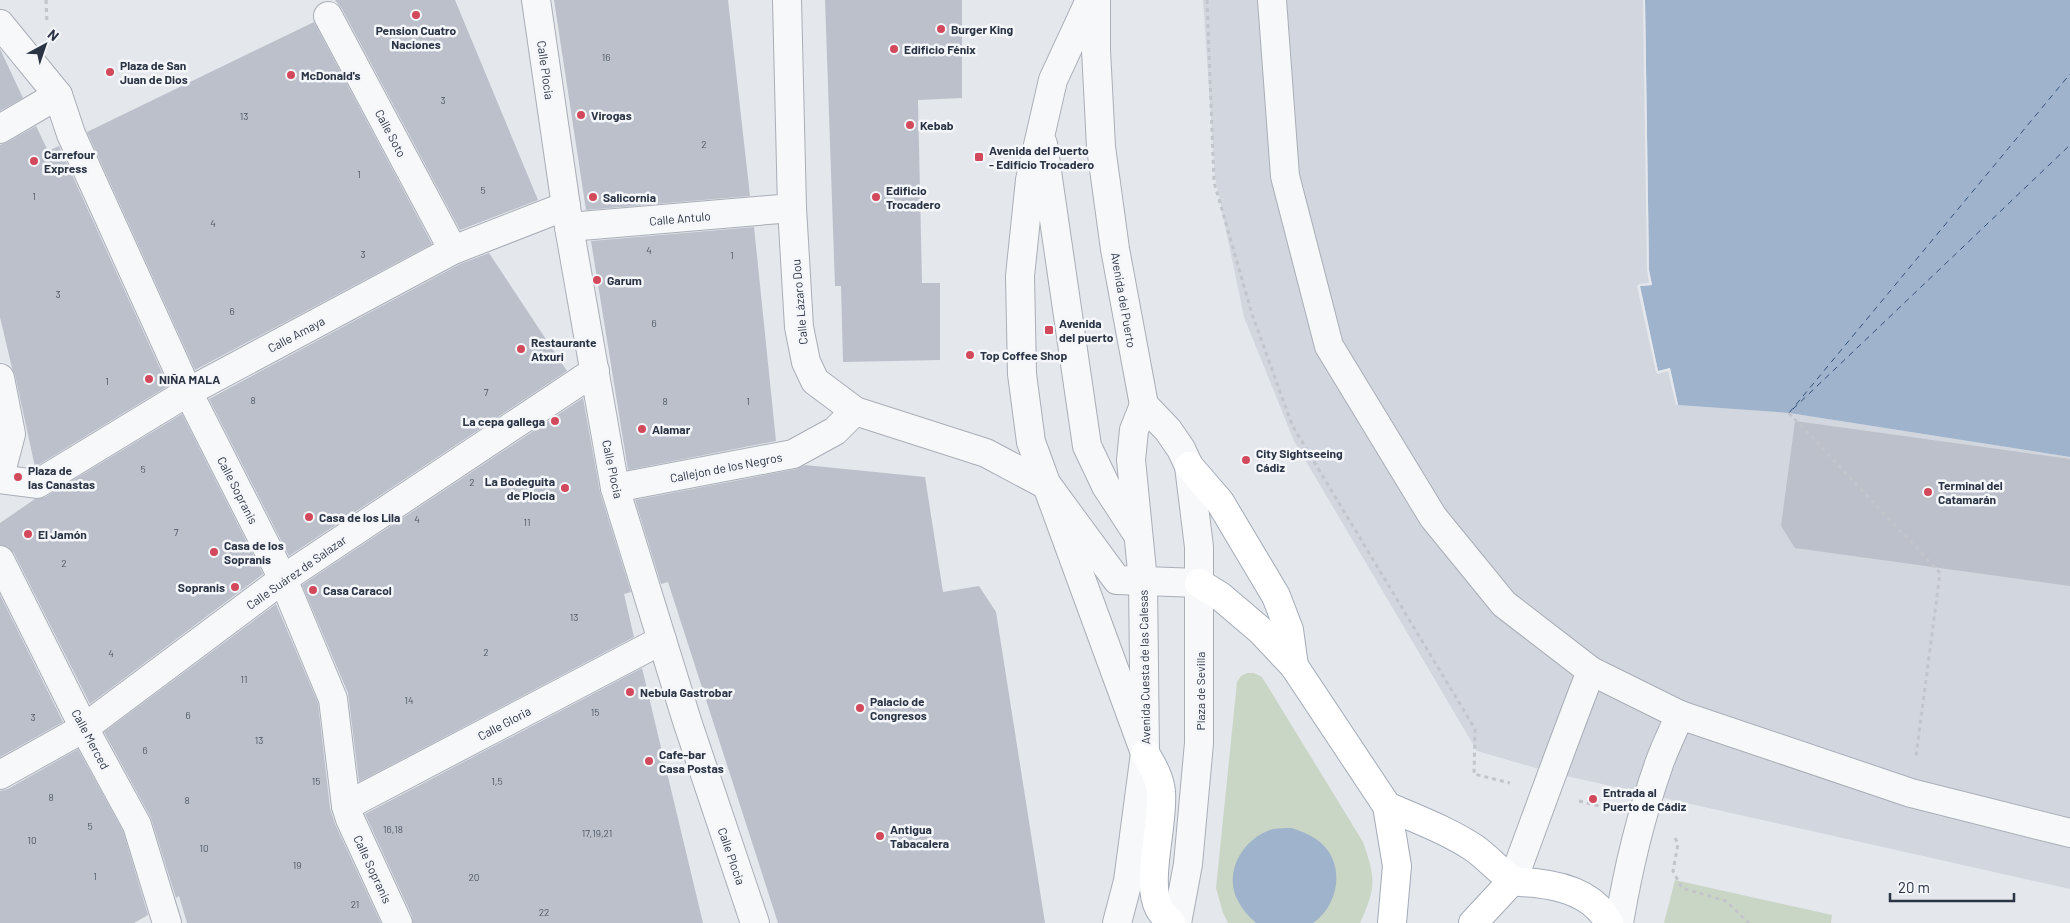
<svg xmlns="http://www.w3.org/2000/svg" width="2070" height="923" viewBox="0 0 2070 923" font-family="Barlow,sans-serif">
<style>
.built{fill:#d2d6de}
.green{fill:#c9d6c5}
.water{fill:#9fb4cc}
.pier{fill:#e4e7ec}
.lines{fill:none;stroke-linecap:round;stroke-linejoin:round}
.ferry{stroke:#34527a;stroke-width:1;stroke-dasharray:6 5;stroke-linecap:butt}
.building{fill:#bbc0ca}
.minor-casing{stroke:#a9aeb7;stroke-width:30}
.major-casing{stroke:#a3abb8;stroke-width:30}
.path{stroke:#c2c5cb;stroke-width:3;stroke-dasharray:4 4;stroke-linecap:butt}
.minor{stroke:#f7f8fa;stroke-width:28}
.major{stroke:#fff;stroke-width:28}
.poi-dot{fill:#d1495b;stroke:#f4f6f9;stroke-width:2}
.labels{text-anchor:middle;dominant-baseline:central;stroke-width:5;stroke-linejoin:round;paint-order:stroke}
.number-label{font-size:10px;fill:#4f5766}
.poi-label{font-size:12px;font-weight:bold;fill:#2b3445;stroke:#f4f6f9;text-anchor:start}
.street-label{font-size:12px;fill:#2b3445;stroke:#f4f6f9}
</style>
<rect width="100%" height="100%" fill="#e4e7ec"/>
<path class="built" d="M1203 0H1645L1649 270 1678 405 1789 413 2070 457V889L1553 773 1477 751 1294 441 1244 317 1215 177Z"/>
<g class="green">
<path d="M1247 673H1254L1262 677 1363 842C1376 879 1376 888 1360 923H1228L1223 913 1216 888 1237 682 1241 676Z"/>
<path d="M1675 880 1832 915 1831 923H1664Z"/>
</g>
<g class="water">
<path d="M1645 0H2070V457L1789 413 1678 405 1670 368 1658 371 1640 286 1652 285 1649 270Z"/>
<path d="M1292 828C1303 832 1311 835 1320 842 1346 864 1339 905 1313 923H1256C1248 916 1242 909 1237 899 1223 870 1245 837 1273 829 1279 828 1286 828 1292 828Z"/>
</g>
<path class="pier" d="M1643 0H1645L1649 270 1652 285 1640 286 1658 371 1670 368 1678 405H1676L1668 371 1658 374 1656 372 1637 286 1639 284 1649 283 1647 270Z"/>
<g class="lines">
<g class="ferry">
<path d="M1793 409 2070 145"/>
<path d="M1789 413 2070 74"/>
</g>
</g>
<g class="building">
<path d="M335 0H455L538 200 460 230 342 9Z"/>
<path d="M554 0H728L750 196 586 210Z"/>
<path d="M825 0H962V98L918 100 922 283H940V360L843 362 841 286H835Z"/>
<path d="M314 22 432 244 195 370 87 132Z"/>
<path d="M0 49 23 98 0 111Z"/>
<path d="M36 126 48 151 59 146 168 386 35 467 15 375 12 368 0 317V145L8 142Z"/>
<path d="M754 227 776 441 628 470 591 241Z"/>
<path d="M489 253 567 371 289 556 209 399 460 264Z"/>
<path d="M583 398 600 492 631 592 624 594 634 637 359 782 348 693 302 585Z"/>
<path d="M182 414 263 574 90 704 14 553 8 547 0 545V523L35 499 45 497Z"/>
<path d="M1795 421 2070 459V586L1795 548 1781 526Z"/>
<path d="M805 465 925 477 943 592 979 586 996 612 1045 923H778L668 582 661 584 635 500 796 469Z"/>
<path d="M0 595 63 722 0 757Z"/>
<path d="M276 604 318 703 330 808 335 824 381 923H187L179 896 176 898 151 818 104 732Z"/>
<path d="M642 668 703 923H413L412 916 365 814Z"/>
<path d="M78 749 123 831 148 915 134 923H0V791L8 789Z"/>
</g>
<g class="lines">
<defs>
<g id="minor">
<path d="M536 0 569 227 615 488 687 721 755 923"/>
<path d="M787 0 792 208 799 327 806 362 815 381 855 411 986 453 1048 486 1117 580 1199 583"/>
<path d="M1090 0 1053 80 1030 180 1020 276 1022 374 1031 442 1145 753"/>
<path d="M1096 0V50L1101 147 1115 249 1144 405 1168 430 1181 449 1189 466 1199 547V743L1188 864 1177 923"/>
<path d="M1272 0 1285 176 1329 346 1433 517 1504 604 1591 671 1680 715 1911 793 2070 833"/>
<path d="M328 16 453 250"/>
<path d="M0 24 58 95 71 134 188 392 283 579 333 699 346 806 350 819 398 923"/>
<path d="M0 129 58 95"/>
<path d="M1043 144 1087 446 1106 486 1136 532"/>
<path d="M569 227 792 208"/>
<path d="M0 378 11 434 0 476"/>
<path d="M0 479 37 484 188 392 453 250 566 206"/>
<path d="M615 488 793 454 835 431 855 411"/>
<path d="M0 560 84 728 137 825 167 923"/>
<path d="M0 775 84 728 283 579 595 371"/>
<path d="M346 806 662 640"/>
<path d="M1513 880C1539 810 1564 740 1591 671"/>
<path d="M1117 923 1128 881 1145 753 1143 581 1131 460 1134 430 1144 405"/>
<path d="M1619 923C1628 869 1641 815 1659 764 1665 747 1673 731 1680 715"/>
</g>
<g id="major">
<path d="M1189 466 1220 502 1276 596 1289 630 1294 666"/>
<path d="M1199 583 1220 596 1260 630 1294 666 1387 806 1397 866 1392 923"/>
<path d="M1145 753C1152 765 1160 778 1161 792 1164 823 1145 883 1159 908 1161 913 1167 918 1171 923"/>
<path d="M1387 806C1416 819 1447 830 1474 848 1486 856 1502 874 1512 880 1518 883 1529 882 1535 883 1564 886 1595 895 1609 923"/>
<path d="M1473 923 1513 880"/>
</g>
</defs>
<use href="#minor" class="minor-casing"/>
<use href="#major" class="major-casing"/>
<g class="path">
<path d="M46 0 47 24"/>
<path d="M1207 0 1214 182 1252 314 1292 425 1475 729 1474 774 1510 783"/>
<path d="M1789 413 1940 573 1916 756"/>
<path d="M1579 801 1607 808"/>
<path d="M1675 838 1678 844 1673 871 1682 888 1726 901 1749 923"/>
</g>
<use href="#minor" class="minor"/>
<use href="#major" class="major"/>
</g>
<g class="poi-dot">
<circle cx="416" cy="15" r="5"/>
<circle cx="941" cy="29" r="5"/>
<circle cx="894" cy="49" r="5"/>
<circle cx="110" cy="72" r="5"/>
<circle cx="291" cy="75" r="5"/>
<circle cx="581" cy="115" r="5"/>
<circle cx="910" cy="125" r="5"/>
<rect x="974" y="152" width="10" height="10" rx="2.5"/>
<circle cx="34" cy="161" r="5"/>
<circle cx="593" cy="197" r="5"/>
<circle cx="876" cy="197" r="5"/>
<circle cx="597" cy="280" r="5"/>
<rect x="1044" y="325" width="10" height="10" rx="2.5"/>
<circle cx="521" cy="349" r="5"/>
<circle cx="970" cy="355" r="5"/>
<circle cx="149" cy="379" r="5"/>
<circle cx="555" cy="421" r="5"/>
<circle cx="642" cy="429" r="5"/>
<circle cx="1246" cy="460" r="5"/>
<circle cx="18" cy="477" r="5"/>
<circle cx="565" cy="488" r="5"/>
<circle cx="1928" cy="492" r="5"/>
<circle cx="309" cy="517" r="5"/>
<circle cx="28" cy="534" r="5"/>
<circle cx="214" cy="552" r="5"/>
<circle cx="235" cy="587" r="5"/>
<circle cx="313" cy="590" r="5"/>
<circle cx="630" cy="692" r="5"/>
<circle cx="860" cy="708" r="5"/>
<circle cx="649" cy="761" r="5"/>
<circle cx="1593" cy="799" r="5"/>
<circle cx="880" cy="836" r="5"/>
</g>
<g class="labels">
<g class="number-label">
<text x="606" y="57">16</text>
<text x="443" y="100">3</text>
<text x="244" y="116">13</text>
<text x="704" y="144">2</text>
<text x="359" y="174">1</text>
<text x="483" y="190">5</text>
<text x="34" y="196">1</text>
<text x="213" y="223">4</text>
<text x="649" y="250">4</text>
<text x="363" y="254">3</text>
<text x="732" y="255">1</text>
<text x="58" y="294">3</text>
<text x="232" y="311">6</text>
<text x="654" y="323">6</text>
<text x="107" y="381">1</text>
<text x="486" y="392">7</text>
<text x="253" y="400">8</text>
<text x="665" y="401">8</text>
<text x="748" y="401">1</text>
<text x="143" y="469">5</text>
<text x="472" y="482">2</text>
<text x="417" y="519">4</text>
<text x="527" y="522">11</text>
<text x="176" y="532">7</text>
<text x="64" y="563">2</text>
<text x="574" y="617">13</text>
<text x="486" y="652">2</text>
<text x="111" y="653">4</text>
<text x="244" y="679">11</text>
<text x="409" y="700">14</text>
<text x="595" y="712">15</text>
<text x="188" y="715">6</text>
<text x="33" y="717">3</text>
<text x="259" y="740">13</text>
<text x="145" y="750">6</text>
<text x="316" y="781">15</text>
<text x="497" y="781">1,5</text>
<text x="51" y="797">8</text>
<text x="187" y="800">8</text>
<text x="90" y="826">5</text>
<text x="393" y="829">16,18</text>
<text x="597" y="833">17,19,21</text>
<text x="32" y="840">10</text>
<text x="204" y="848">10</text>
<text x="297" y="865">19</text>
<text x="95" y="876">1</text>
<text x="474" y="877">20</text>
<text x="355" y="904">21</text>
<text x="544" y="912">22</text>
</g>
<g class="poi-label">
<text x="951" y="29">Burger King</text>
<text x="416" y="30" text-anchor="middle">Pension Cuatro<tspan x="416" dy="14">Naciones</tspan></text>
<text x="904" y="49">Edificio Fénix</text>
<text x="120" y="65">Plaza de San<tspan x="120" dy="14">Juan de Dios</tspan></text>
<text x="301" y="75">McDonald's</text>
<text x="591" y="115">Virogas</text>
<text x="920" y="125">Kebab</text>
<text x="989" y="150">Avenida del Puerto<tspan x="989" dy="14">- Edificio Trocadero</tspan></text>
<text x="44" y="154">Carrefour<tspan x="44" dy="14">Express</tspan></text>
<text x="886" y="190">Edificio<tspan x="886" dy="14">Trocadero</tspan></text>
<text x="603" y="197">Salicornia</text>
<text x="607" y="280">Garum</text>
<text x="1059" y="323">Avenida<tspan x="1059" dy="14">del puerto</tspan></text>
<text x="531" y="342">Restaurante<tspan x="531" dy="14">Atxuri</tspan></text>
<text x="980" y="355">Top Coffee Shop</text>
<text x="159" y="379">NIÑA MALA</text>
<text x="545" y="421" text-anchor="end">La cepa gallega</text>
<text x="652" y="429">Alamar</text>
<text x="1256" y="453">City Sightseeing<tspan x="1256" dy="14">Cádiz</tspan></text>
<text x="28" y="470">Plaza de<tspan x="28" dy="14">las Canastas</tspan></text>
<text x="555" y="481" text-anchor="end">La Bodeguita<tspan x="555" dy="14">de Plocia</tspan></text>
<text x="1938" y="485">Terminal del<tspan x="1938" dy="14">Catamarán</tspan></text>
<text x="319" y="517">Casa de los Lila</text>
<text x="38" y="534">El Jamón</text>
<text x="224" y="545">Casa de los<tspan x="224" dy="14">Sopranis</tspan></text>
<text x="225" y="587" text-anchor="end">Sopranis</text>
<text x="323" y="590">Casa Caracol</text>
<text x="640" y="692">Nebula Gastrobar</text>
<text x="870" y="701">Palacio de<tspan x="870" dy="14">Congresos</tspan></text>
<text x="659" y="754">Cafe-bar<tspan x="659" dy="14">Casa Postas</tspan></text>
<text x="1603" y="792">Entrada al<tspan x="1603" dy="14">Puerto de Cádiz</tspan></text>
<text x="890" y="829">Antigua<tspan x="890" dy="14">Tabacalera</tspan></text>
</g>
<g class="street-label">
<text transform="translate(546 70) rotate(82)">Calle Plocia</text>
<text transform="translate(391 133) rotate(62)">Calle Soto</text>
<text transform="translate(680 218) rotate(-5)">Calle Antulo</text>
<text transform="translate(1124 300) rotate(80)">Avenida del Puerto</text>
<text transform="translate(799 302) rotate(-95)">Calle Lázaro Dou</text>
<text transform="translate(296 334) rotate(-28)">Calle Amaya</text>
<text transform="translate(726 467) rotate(-11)">Callejon de los Negros</text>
<text transform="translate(613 469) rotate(78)">Calle Plocia</text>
<text transform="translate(238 490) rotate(63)">Calle Sopranis</text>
<text transform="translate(296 572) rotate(-35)">Calle Suárez de Salazar</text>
<text transform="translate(1144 667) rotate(-91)">Avenida Cuesta de las Calesas</text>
<text transform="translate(1200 691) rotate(-90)">Plaza de Sevilla</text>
<text transform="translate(504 723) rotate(-28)">Calle Gloria</text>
<text transform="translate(91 739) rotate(62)">Calle Merced</text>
<text transform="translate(732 856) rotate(71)">Calle Plocia</text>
<text transform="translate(373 869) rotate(65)">Calle Sopranis</text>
</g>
</g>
<g transform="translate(45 45) rotate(40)" stroke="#f4f6f9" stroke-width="4" paint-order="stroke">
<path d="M0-4L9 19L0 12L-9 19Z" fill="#2b3445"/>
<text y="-8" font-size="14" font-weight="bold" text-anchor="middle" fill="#2b3445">N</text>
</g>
<path d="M1890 893v8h124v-8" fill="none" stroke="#2b3445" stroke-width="2.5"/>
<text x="1898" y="893" font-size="15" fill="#2b3445" stroke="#f4f6f9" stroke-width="4" paint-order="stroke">20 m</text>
</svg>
